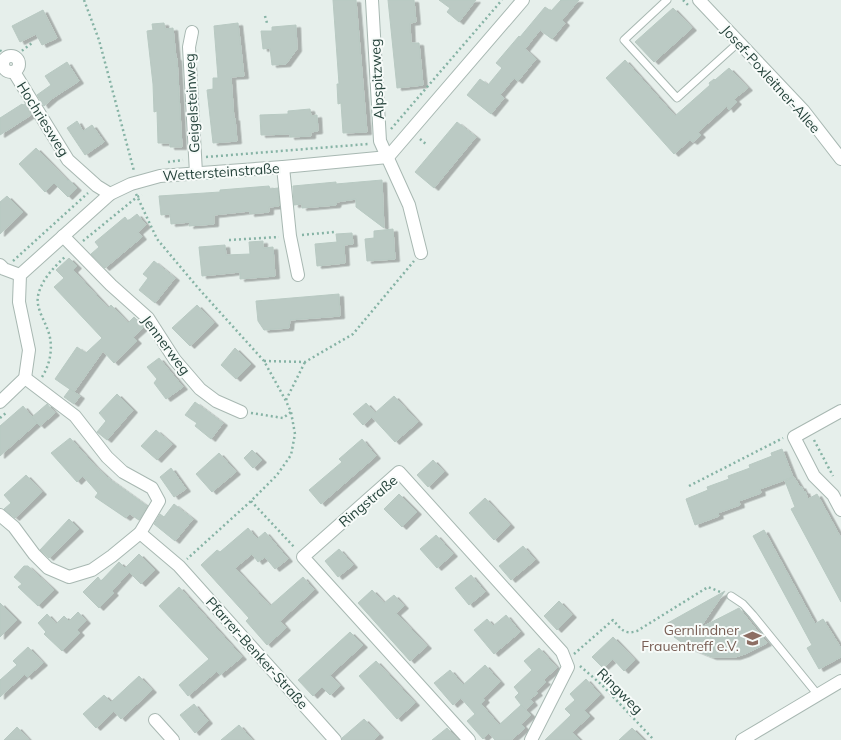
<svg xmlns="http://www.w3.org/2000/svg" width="841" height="740" viewBox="0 0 841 740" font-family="Mulish,sans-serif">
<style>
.building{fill:#bbcac4;stroke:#b8c9c2;filter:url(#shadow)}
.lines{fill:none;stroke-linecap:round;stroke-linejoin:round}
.lane-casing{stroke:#a8b8b2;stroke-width:9}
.street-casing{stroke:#a8b8b2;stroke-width:14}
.path{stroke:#86b3a5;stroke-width:2.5;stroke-dasharray:2 3;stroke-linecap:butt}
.lane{stroke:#fff;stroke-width:7}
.street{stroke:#fff;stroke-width:12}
.labels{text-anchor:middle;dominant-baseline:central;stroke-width:4;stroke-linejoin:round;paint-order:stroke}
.street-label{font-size:14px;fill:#24423a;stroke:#f7fbf9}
.education-label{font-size:14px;fill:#785e54;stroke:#f7fbf9;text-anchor:end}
</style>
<defs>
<filter id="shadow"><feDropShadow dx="4.5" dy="2.5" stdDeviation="0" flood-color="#0004"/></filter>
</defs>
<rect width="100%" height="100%" fill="#e6efeb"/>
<g class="building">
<path d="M333 0H356L367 132 343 133 341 103 338 104 337 84H339Z"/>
<path d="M388 0H414L416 22 410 23 411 43H419L423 85 397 88Z"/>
<path d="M439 0H476L459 22 447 12 450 8Z"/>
<path d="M561 0H579L562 20 565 23 552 39 540 30 525 49 536 59 518 81 514 78 500 95 504 98 491 114 467 95 480 79 488 85 502 68 496 63 519 36 520 37 545 7 551 11Z"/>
<path d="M673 8 692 28 654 62 635 42Z"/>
<path d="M43 10 57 38 42 45 36 34 20 42 12 26Z"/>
<path d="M164 23 165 29 173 28 176 58H177L182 147H170V143H158L157 111 154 112 153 84 147 31 153 30 152 24Z"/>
<path d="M238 23 244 76 231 77 234 119 235 118 237 141 213 143 207 90 213 89V78H218L214 26Z"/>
<path d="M296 25 297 49 286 64 272 65 270 48 263 49 261 31H272V27Z"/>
<path d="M625 60 675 116 710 85 709 83 714 79 715 80 729 68 748 88 734 99 737 102 729 110 727 106 698 132 701 135 693 142 690 140 674 154 606 78Z"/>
<path d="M67 62 79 81 53 98 44 106 37 95 51 85 45 76Z"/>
<path d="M22 104 23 105 25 104 31 115 0 135V118Z"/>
<path d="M310 109 311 116 317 115 318 131 311 132V136L290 137V134L261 135 260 115 288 114V111Z"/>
<path d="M77 121 83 131 92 125 104 142 85 155 67 128Z"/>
<path d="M457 122 476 137 434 188 415 172Z"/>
<path d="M36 148 68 181 69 180 77 188 68 197 54 183 45 192 19 164Z"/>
<path d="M382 180 384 228 356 207V199L337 202 336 205 302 208V204L294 205 293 186 336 182V184Z"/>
<path d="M269 186 270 189 278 188 279 206 269 207V212L250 214V211L214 215V224L189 226 190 222 171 224 170 214 161 215 159 196 220 192V190Z"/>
<path d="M7 196 23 212 0 234V202Z"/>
<path d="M137 214 146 225 138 232 142 237 105 268 91 254 99 247 95 242 125 217 128 221Z"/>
<path d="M393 229 395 259 367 261 365 239 374 238V231Z"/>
<path d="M352 233 353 244 344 245 345 263 317 266 315 244 337 242 336 234Z"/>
<path d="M263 241V248L273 247 275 276 240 279V272L202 276 199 247 225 245 226 255 250 254 249 242Z"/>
<path d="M69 258 77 266 73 270 108 308 111 305 128 323 134 317 144 327 133 337 137 341 114 363 103 351 74 392 55 379 77 347 86 353 102 338 54 287 64 278 56 270Z"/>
<path d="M154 261 175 278 155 303 139 290 148 278 143 274Z"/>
<path d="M339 294 340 316 290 320 289 328 264 330 258 321 256 301Z"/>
<path d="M197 305 214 323 190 346 172 328Z"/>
<path d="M235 348 251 364 236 379 221 365Z"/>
<path d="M159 358 183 387 166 399 154 383 157 379 147 367Z"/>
<path d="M70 389 80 396 74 404 64 397Z"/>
<path d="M117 394 133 410 107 440 97 432 106 421 99 413Z"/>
<path d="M394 396 418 422 395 442 372 417 363 425 353 414 366 403 375 413Z"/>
<path d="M195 402 223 423 211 439 195 426 197 423 185 415Z"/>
<path d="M47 404 55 413 40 426 32 417Z"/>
<path d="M23 406 37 423 0 456V426Z"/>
<path d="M156 430 172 444 157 460 141 446Z"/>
<path d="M70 438 95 466 108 478 147 506 139 520 130 514 126 518 95 497 98 493 83 476 77 482 51 453Z"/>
<path d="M362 439 376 456 321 504 309 490 342 462 339 459Z"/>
<path d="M782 449 793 477 760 489 761 493 739 501 740 505 718 513 719 516 695 525 686 499 708 490 707 487 729 479 728 476 750 468 749 465 772 456 771 453Z"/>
<path d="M252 450 262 460 253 468 244 458Z"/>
<path d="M219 453 236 472 212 492 196 474Z"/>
<path d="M433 460 444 472 428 487 417 475Z"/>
<path d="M171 468 186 489 174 497 160 477Z"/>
<path d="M26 475 42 492 15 518 4 509 11 503 4 495Z"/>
<path d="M794 477 800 487 801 486 804 492 805 491 808 499 817 494 841 538V602L791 509 795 507 785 481Z"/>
<path d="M399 494 417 512 402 527 384 509Z"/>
<path d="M485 498 510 525 494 540 469 513Z"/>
<path d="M174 504 193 519 175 541 154 524 160 514 164 517Z"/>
<path d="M69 519 79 529 49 558 40 550Z"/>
<path d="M248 528 257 539 265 532 288 559 275 569 265 557 258 562 252 554 235 568 270 606 303 577 314 590 280 621 286 628 267 645 246 621 249 618 201 565 217 550 220 552Z"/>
<path d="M764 530 815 624 823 619 841 648V657L819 669 807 648 812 645 753 536Z"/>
<path d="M436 535 453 554 437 568 420 549Z"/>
<path d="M523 546 535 560 511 580 499 566Z"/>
<path d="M339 549 353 565 338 577 325 561Z"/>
<path d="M139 554 155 570 141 584 129 572 112 591 114 593 99 608 83 592 98 577 101 581 119 562 129 572 125 568Z"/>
<path d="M24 566H28L54 590 38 606 18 587 22 584 14 577Z"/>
<path d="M471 575 485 592 469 605 455 588Z"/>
<path d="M179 587 242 657 220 675 217 671 188 696 179 685 209 659 159 606Z"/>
<path d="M372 590 384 603 394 595 404 606 396 613 427 646 410 661 358 603Z"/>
<path d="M725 591 700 628 739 608 767 643 745 654 736 657H712L690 648 674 637 676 635 666 624Z"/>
<path d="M559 601 572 615 557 630 544 616Z"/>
<path d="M0 603 17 620 0 637Z"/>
<path d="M78 612 86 621 77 630 80 633 62 651 44 634 46 632 38 623 47 614 56 624 64 616 69 621Z"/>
<path d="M506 615 520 632 494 654 474 630 487 619 493 626Z"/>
<path d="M350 632 363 645 330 675 340 686 330 695 322 687 313 696 298 680Z"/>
<path d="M613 637 635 660 624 671 613 659 603 668 592 657Z"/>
<path d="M28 647 43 663 27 677 25 674 0 697V680L17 665 13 661Z"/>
<path d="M539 648 557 668 543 680 546 682 536 691 538 693 530 699 533 703 525 710 515 697 519 693 514 687 532 670 524 661Z"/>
<path d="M376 661 415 703 397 719 359 676Z"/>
<path d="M485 665 500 682 483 698 485 700 481 704 499 725 521 705 531 715 521 724 525 728 511 740H495L489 733 483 739 467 721 475 714 461 698 453 705 434 683 450 670 463 685Z"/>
<path d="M139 676 152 690 121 719 114 711 96 728 83 714 104 695 111 702Z"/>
<path d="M586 679 600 695 584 710 590 716 572 732 580 740H545L571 715 565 709 575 700 570 694Z"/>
<path d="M194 704 208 721 195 733 180 715Z"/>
<path d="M364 719 379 735 373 740H342V738Z"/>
<path d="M239 725 252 740H221Z"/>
<path d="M17 727 29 740H4Z"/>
<path d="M447 728 458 740H432Z"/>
<path d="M632 728 644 740H619Z"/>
</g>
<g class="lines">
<defs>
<g id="lane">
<path d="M667 0 624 40 677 98 739 42"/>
<path d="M731 596 743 604 753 615 818 695"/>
</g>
<g id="street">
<path d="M372 0 380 141 409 205 421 253"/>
<path d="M699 0 803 110 841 159"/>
<path d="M192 32 189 47 196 173"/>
<circle cx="11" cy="64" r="8"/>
<path d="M14 72 68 160 97 186 110 194"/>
<path d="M283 167 290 236 298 275"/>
<path d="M63 236 111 285 148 318 175 360 200 389 216 401 241 412"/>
<path d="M0 265 4 269 20 275"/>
<path d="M0 402 25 378 29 350 19 302 20 275 110 194 131 184 160 176 283 167 388 157 523 0"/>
<path d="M841 411 794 437 814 476 833 495 841 510"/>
<path d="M0 515 14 527 34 554 48 568 69 577 92 570 112 556 140 533 159 501 152 488 123 472 107 457 75 416 25 378"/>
<path d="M140 533 179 566 335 740"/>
<path d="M155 720 173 740"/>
<path d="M469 740 303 557 399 472 562 652 568 667 531 740"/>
<path d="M742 740 841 681"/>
</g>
</defs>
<use href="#lane" class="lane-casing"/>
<use href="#street" class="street-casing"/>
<g class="path">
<path d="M84 0 99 40 134 171"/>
<path d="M683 0 688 5"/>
<path d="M265 16 267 23"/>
<path d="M0 50 5 58"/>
<path d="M14 57 32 43"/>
<path d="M391 129 502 0"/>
<path d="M420 139 427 145"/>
<path d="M206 157 368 144"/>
<path d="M168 162 183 160"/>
<path d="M136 194 157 239 199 289 264 361 286 401 291 412 295 434 291 455 277 475 251 501 187 559"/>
<path d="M302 235 334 232"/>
<path d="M229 240 279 237"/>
<path d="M83 241 137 197 142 195"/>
<path d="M13 261 88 193"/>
<path d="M264 361 305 362 353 334 414 261"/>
<path d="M42 377C51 363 54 344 47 328 43 318 36 307 38 296 41 280 55 266 66 256"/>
<path d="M286 400 305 362"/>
<path d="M251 413 283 418 291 412"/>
<path d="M0 418 6 413"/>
<path d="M814 440 833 476"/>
<path d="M689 486 783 438"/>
<path d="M251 501 295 548"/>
<path d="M574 654 613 620C621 629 624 635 637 631L708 587 723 593"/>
<path d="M580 666 602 685 654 740"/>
</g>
<use href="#lane" class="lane"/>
<use href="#street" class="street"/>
</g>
<defs>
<symbol id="school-bare" viewBox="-9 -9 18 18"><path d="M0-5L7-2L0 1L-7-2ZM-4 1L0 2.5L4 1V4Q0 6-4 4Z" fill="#8d6e63" stroke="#f7fbf9" stroke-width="2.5" paint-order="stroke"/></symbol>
</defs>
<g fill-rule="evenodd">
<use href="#school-bare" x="740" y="626" width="25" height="25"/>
</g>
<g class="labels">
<g class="street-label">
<text transform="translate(377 79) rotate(-93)">Alpspitzweg</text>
<text transform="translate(771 79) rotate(48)">Josef-Poxleitner-Allee</text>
<text transform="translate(192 103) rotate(-93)">Geigelsteinweg</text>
<text transform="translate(43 119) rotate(58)">Hochriesweg</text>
<text transform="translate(221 172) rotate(-4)">Wettersteinstraße</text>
<text transform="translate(166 345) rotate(53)">Jennerweg</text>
<text transform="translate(368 501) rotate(-40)">Ringstraße</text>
<text transform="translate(257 653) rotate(48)">Pfarrer-Benker-Straße</text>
<text transform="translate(620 691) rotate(45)">Ringweg</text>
</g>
<g class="education-label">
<text x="739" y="630">Gernlindner<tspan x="739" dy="16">Frauentreff e.V.</tspan></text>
</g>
</g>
</svg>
